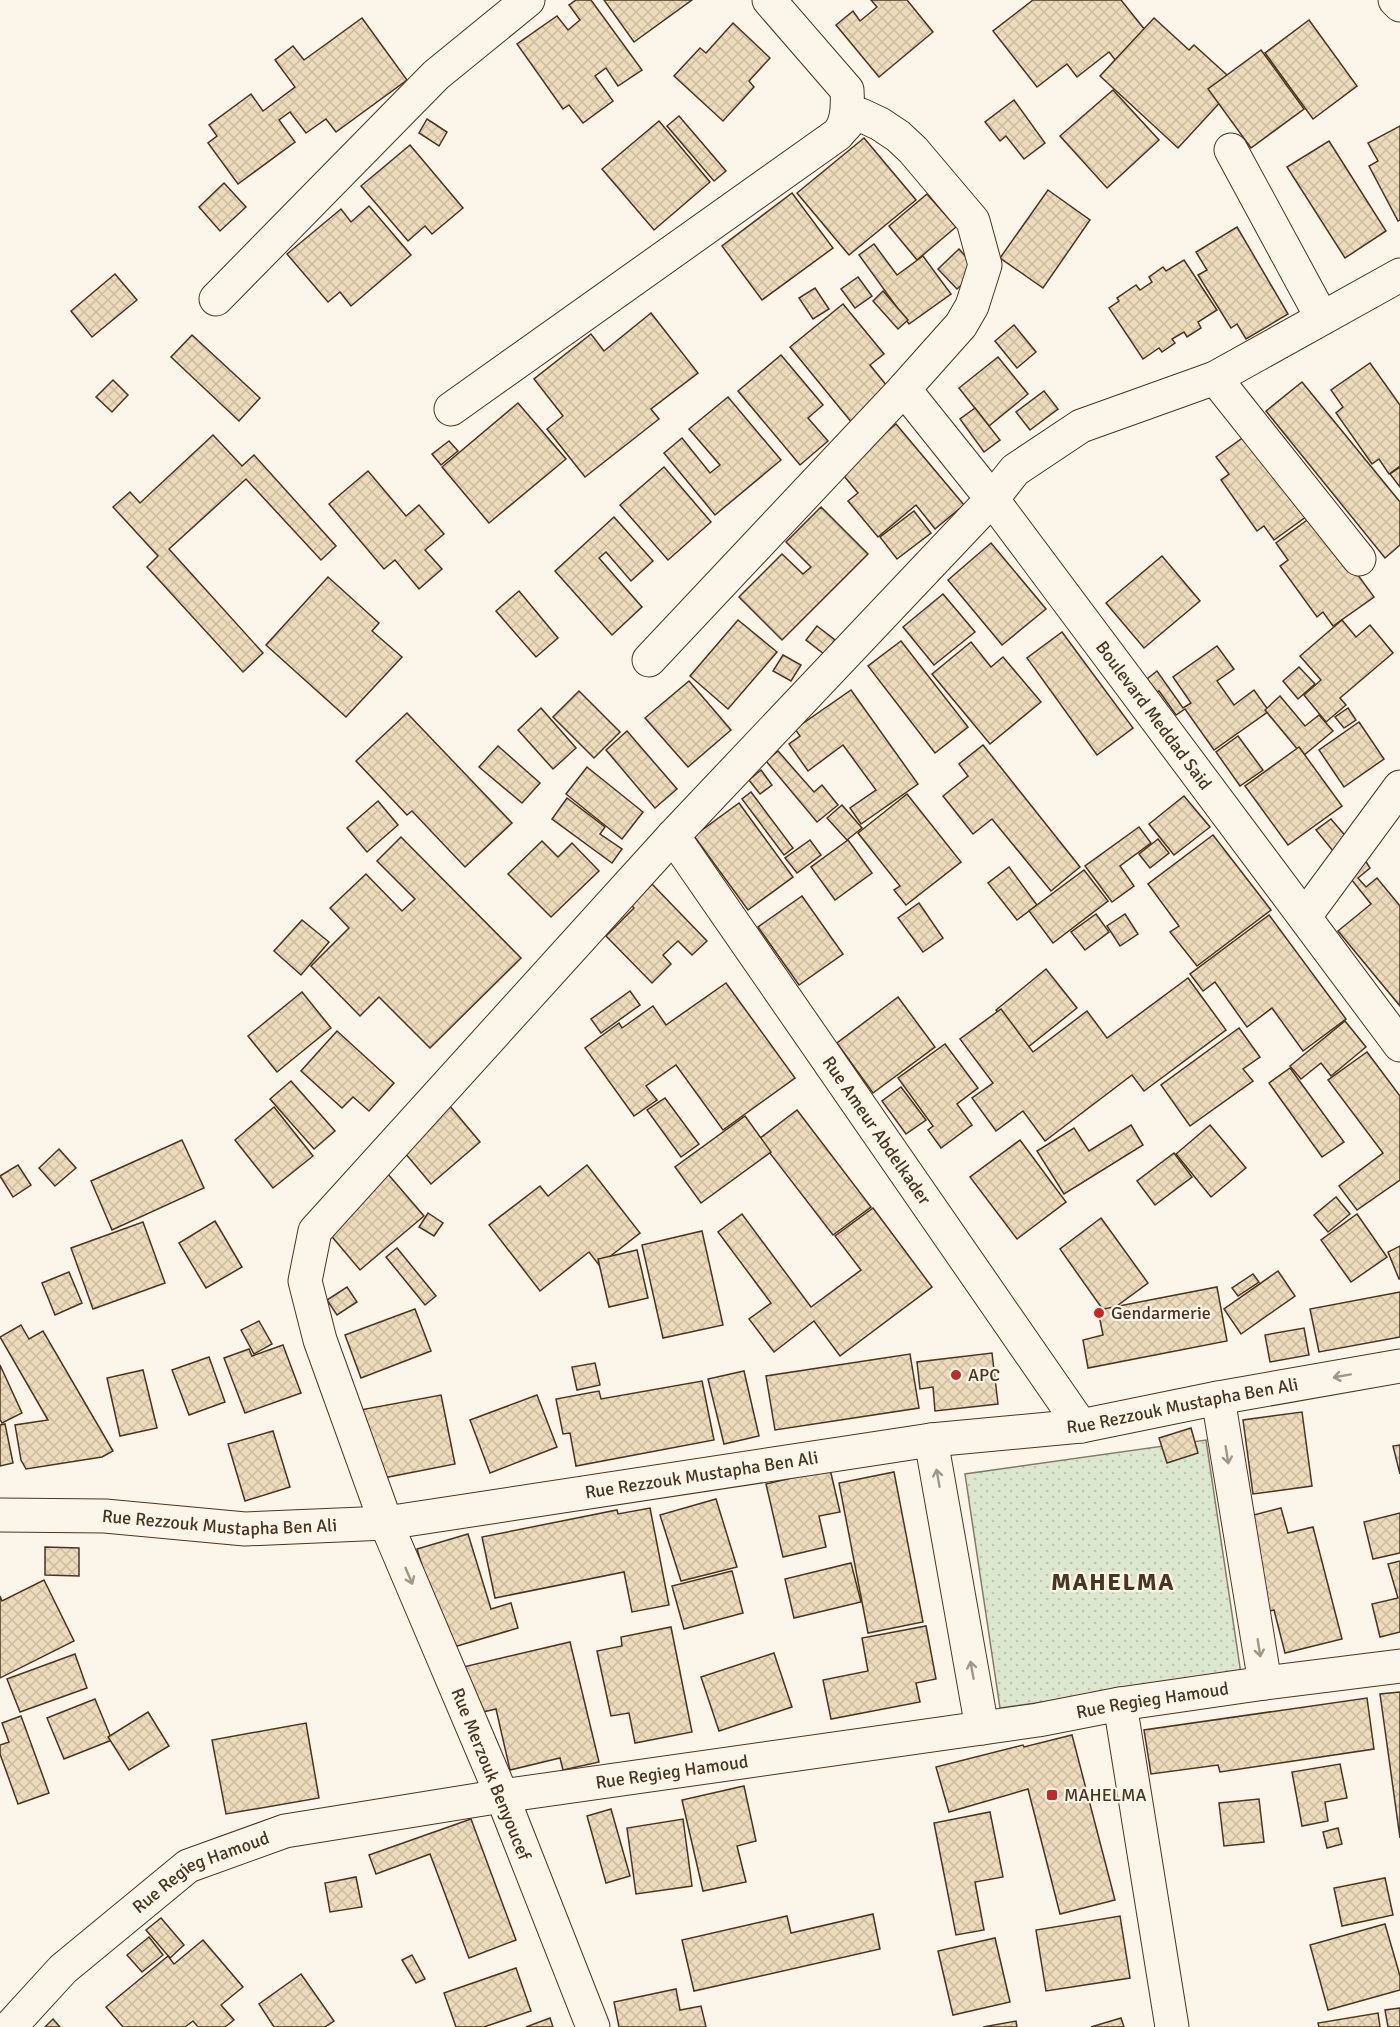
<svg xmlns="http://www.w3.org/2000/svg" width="1400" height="2027" viewBox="0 0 1400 2027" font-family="Signika,sans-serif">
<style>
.grass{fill:url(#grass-dots);stroke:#887966;stroke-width:1.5}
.building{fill:url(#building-cross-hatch);stroke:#4a3520;stroke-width:1.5}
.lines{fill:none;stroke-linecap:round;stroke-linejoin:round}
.minor-casing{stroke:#4a3520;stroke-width:35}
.major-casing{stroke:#4a3520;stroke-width:35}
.minor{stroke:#fbf6e9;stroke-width:33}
.major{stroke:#fbf6e9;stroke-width:33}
.oneway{stroke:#a29684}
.poi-dot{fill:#c62828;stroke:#fbf6e9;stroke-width:2}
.labels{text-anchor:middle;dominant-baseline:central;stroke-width:4.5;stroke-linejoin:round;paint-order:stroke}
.street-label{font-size:18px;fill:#4a3520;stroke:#fbf6e9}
.poi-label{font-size:18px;fill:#4a3520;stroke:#fbf6e9;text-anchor:start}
.district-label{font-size:24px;font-weight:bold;letter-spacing:1.5px;fill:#4a3520;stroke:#fbf6e9}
</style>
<defs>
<pattern id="grass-dots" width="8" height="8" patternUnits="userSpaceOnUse" patternTransform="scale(1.5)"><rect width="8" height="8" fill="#dce7d0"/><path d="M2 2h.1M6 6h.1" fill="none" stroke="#bec7b2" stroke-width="1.8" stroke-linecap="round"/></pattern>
<pattern id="building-cross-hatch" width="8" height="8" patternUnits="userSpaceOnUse" patternTransform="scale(1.5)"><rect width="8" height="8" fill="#ecdcbc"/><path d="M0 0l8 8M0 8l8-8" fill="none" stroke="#ccbda1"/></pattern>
</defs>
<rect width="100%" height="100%" fill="#fbf6e9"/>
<path class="grass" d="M1206 1440 1241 1674 1000 1708 965 1474Z"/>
<g class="building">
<path d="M576 0H591L642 70 618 86 606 68 595 76 613 101 583 123 569 105 563 109 517 44 557 16 568 30 580 20 569 5Z"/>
<path d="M604 0H692L634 42Z"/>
<path d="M871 0H907L933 32 879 77 836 25 853 11 860 21 877 7Z"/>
<path d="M1033 0H1121L1149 35 1116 61 1109 52 1077 77 1067 64 1037 87 993 31Z"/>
<path d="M362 18 407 80 336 132 326 119 306 133 290 112 279 120 295 142 238 184 208 143 217 136 209 125 251 94 263 111 295 87 275 60 293 46 304 60Z"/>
<path d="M1154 18 1189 50 1194 45 1237 84 1178 148 1100 76Z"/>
<path d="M1309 20 1357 86 1313 119 1265 53Z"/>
<path d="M733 23 770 58 749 81 754 87 723 121 674 76 700 48 706 53Z"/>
<path d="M1261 50 1304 109 1251 148 1208 89Z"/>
<path d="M1113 90 1159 140 1107 188 1060 136Z"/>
<path d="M1014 100 1045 143 1024 159 1006 136 1000 141 985 122Z"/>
<path d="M679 116 726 171 714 181 667 126Z"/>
<path d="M427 119 447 132 439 146 419 133Z"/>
<path d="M659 121 710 182 654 230 602 169Z"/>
<path d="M1400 126V220L1398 221 1369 166 1378 161 1368 143Z"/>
<path d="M864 138 916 200 849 255 797 193Z"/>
<path d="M1329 141 1386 231 1345 258 1287 167Z"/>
<path d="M410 145 463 208 432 234 425 226 408 241 361 186Z"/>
<path d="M224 183 246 207 220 231 199 207Z"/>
<path d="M1048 190 1090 220 1043 288 1000 258Z"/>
<path d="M792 193 833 248 762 300 722 246Z"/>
<path d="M927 194 956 227 917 260 889 226Z"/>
<path d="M369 206 411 255 351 306 340 292 328 302 287 254 341 209 351 222Z"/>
<path d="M1237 227 1288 314 1246 339 1237 324 1231 328 1198 275 1207 270 1196 252Z"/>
<path d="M874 244 897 275 923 256 951 294 909 324 859 255Z"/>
<path d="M959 249 978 270 957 289 938 269Z"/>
<path d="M1184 260 1217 310 1198 322 1201 328 1187 337 1184 332 1172 339 1175 343 1162 352 1159 348 1143 359 1109 308 1119 301 1117 298 1136 285 1140 290 1152 282 1149 277 1163 267 1166 271Z"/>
<path d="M115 274 137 300 92 337 71 311Z"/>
<path d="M858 277 872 296 855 308 841 289Z"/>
<path d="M815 288 829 309 813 319 799 298Z"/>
<path d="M883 291 908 320 898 329 873 301Z"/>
<path d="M843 304 884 354 870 365 896 397 857 429 790 347Z"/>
<path d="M651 313 698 373 651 409 659 419 585 477 547 429 563 416 534 379 591 334 604 351Z"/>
<path d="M1014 325 1036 352 1017 368 995 341Z"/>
<path d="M192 335 260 398 239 421 171 357Z"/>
<path d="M781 355 823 405 808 418 828 441 800 465 738 391Z"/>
<path d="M998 357 1028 394 989 426 959 388Z"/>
<path d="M1370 363 1400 405V466L1389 474 1379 459 1372 464 1336 413 1343 407 1331 390Z"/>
<path d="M113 380 128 395 112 412 96 397Z"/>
<path d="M1302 382 1400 502V545L1385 558 1266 411Z"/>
<path d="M1044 391 1058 409 1030 430 1016 412Z"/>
<path d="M728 397 781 460 715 515 664 453 682 438 710 473 720 465 689 429Z"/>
<path d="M518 403 566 459 489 523 442 467Z"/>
<path d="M975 408 1000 440 984 452 960 419Z"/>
<path d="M896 424 964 505 935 529 916 505 878 537 848 501 858 493 840 471Z"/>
<path d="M1255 429 1314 511 1274 540 1264 526 1257 531 1221 480 1229 474 1216 457Z"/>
<path d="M213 435 242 466 254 455 336 546 321 560 246 479 169 549 263 653 243 672 147 567 158 556 113 507 130 492 140 503Z"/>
<path d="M449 441 458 451 441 465 432 454Z"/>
<path d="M664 467 711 522 668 560 620 505Z"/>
<path d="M1400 467V487L1390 474Z"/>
<path d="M368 471 406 516 419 505 444 534 425 550 442 569 419 589 395 560 384 569 329 504Z"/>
<path d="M821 507 868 554 782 640 739 597 782 554 803 574 811 567 786 542Z"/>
<path d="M914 511 931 533 897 559 880 537Z"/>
<path d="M1314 515 1374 597 1333 626 1323 612 1317 617 1280 566 1288 560 1276 543Z"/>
<path d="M614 517 653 561 631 581 606 552 599 558 642 607 612 635 555 571Z"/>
<path d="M991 543 1046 609 1002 645 948 580Z"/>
<path d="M1162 556 1200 601 1144 648 1106 603Z"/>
<path d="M328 577 379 623 372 631 402 657 346 717 266 645Z"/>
<path d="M519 591 558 638 536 657 496 611Z"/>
<path d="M943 594 975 632 934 665 903 627Z"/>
<path d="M738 620 777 652 728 709 690 676Z"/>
<path d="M1342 620 1356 637 1370 625 1393 653 1340 698 1346 705 1326 722 1304 695 1321 680 1300 656Z"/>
<path d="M817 626 835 640 824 654 806 640Z"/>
<path d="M1062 632 1133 728 1097 755 1027 658Z"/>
<path d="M901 641 968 727 935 753 868 666Z"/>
<path d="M971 642 991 667 1003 657 1041 702 990 744 932 674Z"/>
<path d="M1217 646 1234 669 1217 681 1234 705 1254 690 1269 711 1214 750 1185 709 1176 715 1159 691 1157 692 1147 679 1157 671 1183 708 1191 703 1173 677Z"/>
<path d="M783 655 801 665 791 681 773 671Z"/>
<path d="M1299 667 1315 684 1298 699 1283 681Z"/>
<path d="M689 681 731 730 688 767 645 718Z"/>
<path d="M851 690 918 784 861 824 850 808 876 790 843 745 808 771 789 744 800 736 795 729Z"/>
<path d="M579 691 620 732 594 758 553 717Z"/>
<path d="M1280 696 1305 726 1319 715 1333 731 1303 756 1265 710Z"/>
<path d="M541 708 576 748 553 769 518 730Z"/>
<path d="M1348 708 1356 720 1344 728 1335 717Z"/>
<path d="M407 713 512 823 465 867 412 811 407 815 356 761Z"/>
<path d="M1359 722 1384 759 1344 787 1319 750Z"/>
<path d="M627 731 677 789 655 808 606 750Z"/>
<path d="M1238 736 1263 770 1240 786 1216 752Z"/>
<path d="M983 745 1080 867 1051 891 992 819 973 834 943 796 968 776 959 764Z"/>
<path d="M498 746 540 783 522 803 479 767Z"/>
<path d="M1299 747 1342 806 1288 845 1245 786Z"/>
<path d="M778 751 814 792 822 785 838 805 817 822 766 761Z"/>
<path d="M587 767 643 812 622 839 566 794Z"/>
<path d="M761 770 772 785 760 794 749 780Z"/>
<path d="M751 792 793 848 784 855 742 799Z"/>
<path d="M907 794 961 862 906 905 894 890 900 886 858 833Z"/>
<path d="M1184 796 1210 827 1174 855 1149 824Z"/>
<path d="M567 798 605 827 600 834 622 849 612 863 552 819Z"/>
<path d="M378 801 398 825 367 852 347 828Z"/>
<path d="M739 803 793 877 748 910 694 836Z"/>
<path d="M842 805 862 828 847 840 827 818Z"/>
<path d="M1331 819 1348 839 1333 851 1316 830Z"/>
<path d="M1139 827 1151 843 1120 866 1134 886 1112 902 1085 866Z"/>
<path d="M1213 835 1271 910 1197 966 1170 932 1179 926 1148 884Z"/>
<path d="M401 837 521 958 430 1048 379 997 360 1016 311 966 349 928 330 908 366 874 402 911 415 899 377 861Z"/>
<path d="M1158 839 1169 853 1150 868 1139 854Z"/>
<path d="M810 840 821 855 797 873 785 858Z"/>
<path d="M848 840 872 873 835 900 811 867Z"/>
<path d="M542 841 558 857 572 843 599 871 551 917 508 874Z"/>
<path d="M1365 860 1370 868 1358 878 1366 887 1377 878 1400 906V1006L1338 931 1371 904 1347 874Z"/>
<path d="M1009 867 1037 905 1017 920 988 883Z"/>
<path d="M1084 870 1108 901 1053 943 1029 911Z"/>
<path d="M652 884 707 941 692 955 678 941 663 955 671 964 652 983 606 936 634 908 631 905Z"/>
<path d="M802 896 843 954 799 985 758 927Z"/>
<path d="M919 903 943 938 923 952 898 918Z"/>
<path d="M1096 914 1109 932 1085 950 1071 932Z"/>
<path d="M1125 914 1138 934 1120 946 1107 926Z"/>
<path d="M1269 915 1346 1019 1303 1051 1272 1008 1247 1027 1215 982 1203 991 1190 974Z"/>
<path d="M302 920 329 942 301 975 274 951Z"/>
<path d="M1046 969 1077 1008 1027 1048 996 1010Z"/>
<path d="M1188 978 1226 1030 1144 1091 1132 1075 1045 1141 1023 1111 996 1131 972 1098 993 1083 960 1039 1001 1009 1033 1052 1087 1011 1107 1038Z"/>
<path d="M726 983 795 1078 723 1130 676 1065 646 1086 657 1100 634 1116 585 1048 619 1023 622 1028 653 1006 666 1025Z"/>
<path d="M630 991 640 1005 601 1033 591 1019Z"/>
<path d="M302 992 331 1028 277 1072 248 1036Z"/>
<path d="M898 997 935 1047 873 1093 837 1043Z"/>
<path d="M1345 1021 1366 1047 1331 1076 1321 1063 1301 1079 1290 1066Z"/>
<path d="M1239 1028 1260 1057 1243 1069 1253 1081 1190 1126 1161 1085Z"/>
<path d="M337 1031 394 1083 369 1111 353 1097 342 1108 301 1071Z"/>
<path d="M945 1044 978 1088 957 1104 972 1125 941 1148 928 1130 933 1126 898 1078Z"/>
<path d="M1367 1052 1400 1096V1180L1357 1210 1339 1186 1383 1153 1328 1080Z"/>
<path d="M1290 1068 1344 1142 1322 1157 1269 1083Z"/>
<path d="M291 1081 335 1131 314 1149 270 1099Z"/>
<path d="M901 1087 926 1120 906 1134 882 1101Z"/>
<path d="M665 1098 699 1144 681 1157 647 1110Z"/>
<path d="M449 1105 480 1142 431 1184 400 1147Z"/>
<path d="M274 1107 313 1156 273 1188 235 1140Z"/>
<path d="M797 1110 871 1207 833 1235 759 1139Z"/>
<path d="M745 1116 771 1152 701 1203 675 1167Z"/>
<path d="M1131 1125 1143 1145 1064 1194 1037 1151 1074 1128 1089 1151Z"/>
<path d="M1210 1125 1246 1168 1211 1197 1176 1154Z"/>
<path d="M182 1140 204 1188 112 1230 91 1181Z"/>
<path d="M1020 1140 1066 1202 1017 1239 970 1177Z"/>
<path d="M59 1149 76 1168 55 1186 39 1168Z"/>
<path d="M1174 1153 1192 1177 1155 1205 1137 1181Z"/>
<path d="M18 1165 31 1185 13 1197 0 1176Z"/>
<path d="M587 1165 640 1233 599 1265 589 1252 540 1291 489 1225 540 1186 548 1196Z"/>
<path d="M387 1173 424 1216 360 1270 323 1226Z"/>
<path d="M1336 1197 1350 1214 1328 1232 1314 1215Z"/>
<path d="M873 1208 932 1287 840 1356 814 1321 774 1352 749 1319 771 1303 718 1232 742 1214 811 1307 861 1270 835 1236Z"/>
<path d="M428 1213 443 1223 434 1236 419 1227Z"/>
<path d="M1357 1214 1387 1257 1351 1282 1321 1240Z"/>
<path d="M1101 1218 1148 1283 1106 1314 1060 1249Z"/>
<path d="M215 1221 242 1267 206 1288 179 1243Z"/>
<path d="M143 1222 165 1283 93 1309 71 1248Z"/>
<path d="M702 1231 723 1325 663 1338 642 1245Z"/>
<path d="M1400 1246V1279H1399L1388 1252Z"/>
<path d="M397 1248 436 1296 425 1305 386 1257Z"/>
<path d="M637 1250 648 1298 609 1307 598 1259Z"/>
<path d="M1278 1271 1295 1296 1241 1334 1224 1309Z"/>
<path d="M69 1272 82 1303 55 1315 42 1283Z"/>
<path d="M1253 1274 1259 1282 1238 1296 1232 1288Z"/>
<path d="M347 1287 357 1302 337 1315 327 1300Z"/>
<path d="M1217 1287 1227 1341 1088 1368 1083 1340 1103 1335 1098 1310Z"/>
<path d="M1400 1292V1337L1319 1352 1310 1309Z"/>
<path d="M415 1309 431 1351 361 1378 345 1335Z"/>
<path d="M259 1321 272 1344 254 1354 241 1330Z"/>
<path d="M21 1325 29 1339 43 1331 113 1451 102 1457 26 1469 21 1460 15 1425 48 1420 0 1337Z"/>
<path d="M1304 1328 1309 1355 1270 1362 1265 1335Z"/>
<path d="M283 1345 301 1393 245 1413 224 1358 249 1349 252 1356Z"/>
<path d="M992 1353 998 1404 935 1411 933 1387 920 1389 917 1362Z"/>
<path d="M910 1354 919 1408 775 1430 766 1376Z"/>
<path d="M209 1357 225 1402 189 1415 172 1370Z"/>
<path d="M595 1363 600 1385 577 1390 572 1367Z"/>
<path d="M0 1365 22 1413 2 1423 0 1419Z"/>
<path d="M143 1370 157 1428 120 1436 107 1378Z"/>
<path d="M744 1371 759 1436 724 1444 708 1379Z"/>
<path d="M702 1381 714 1440 576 1466 570 1433 563 1434 556 1399 599 1391 601 1399Z"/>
<path d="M441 1395 455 1464 373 1480 360 1410Z"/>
<path d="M537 1395 557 1447 490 1473 470 1420Z"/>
<path d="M1302 1412 1312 1486 1253 1494 1243 1420Z"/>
<path d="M5 1424 13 1463 0 1466V1425Z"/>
<path d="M1191 1428 1198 1453 1167 1463 1159 1438Z"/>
<path d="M273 1431 290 1487 245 1501 228 1444Z"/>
<path d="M1400 1445V1474L1393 1446Z"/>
<path d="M830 1469 840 1512 819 1516 826 1547 783 1557 766 1484Z"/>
<path d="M894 1472 923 1622 868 1633 839 1483Z"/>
<path d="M716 1499 737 1567 681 1581 660 1515Z"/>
<path d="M650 1508 669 1605 632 1612 624 1572 495 1598 482 1537 617 1510 618 1514Z"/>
<path d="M1281 1508 1288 1533 1313 1527 1342 1639 1285 1653 1274 1610 1266 1612 1242 1518Z"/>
<path d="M1400 1513V1553L1373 1559 1364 1522Z"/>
<path d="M468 1534 491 1609 511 1603 518 1628 447 1649 417 1549Z"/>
<path d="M45 1547 79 1548V1576L45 1575Z"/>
<path d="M1400 1561V1632L1380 1637 1372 1604 1398 1598 1388 1564Z"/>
<path d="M851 1563 861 1602 794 1618 785 1579Z"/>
<path d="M732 1571 743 1613 684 1629 672 1586Z"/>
<path d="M44 1580 74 1641 0 1678V1596L2 1601Z"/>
<path d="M926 1626 936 1679 916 1683 920 1702 831 1719 823 1680 868 1671 862 1638Z"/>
<path d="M671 1627 692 1732 635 1743 629 1713 611 1716 597 1651 622 1646 621 1637Z"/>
<path d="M570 1642 599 1762 563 1770 560 1758 510 1770 496 1709 470 1715 459 1668Z"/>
<path d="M774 1653 792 1707 719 1731 701 1677Z"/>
<path d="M75 1654 87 1688 20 1712 7 1679Z"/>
<path d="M1400 1692V1838L1380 1694Z"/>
<path d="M1367 1698 1374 1749 1220 1772 1218 1765 1151 1774 1144 1730Z"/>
<path d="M95 1699 112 1740 64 1759 47 1718Z"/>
<path d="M148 1712 169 1746 129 1770 108 1737Z"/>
<path d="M21 1716 49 1793 18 1804 0 1754V1745L9 1742 2 1723Z"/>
<path d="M306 1723 319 1798 226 1814 212 1740Z"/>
<path d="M1072 1735 1115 1900 1060 1914 1028 1789 949 1812 936 1767 1023 1745 1024 1747Z"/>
<path d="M1340 1764 1347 1798 1325 1802 1328 1821 1302 1826 1292 1772Z"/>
<path d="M744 1786 756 1841 737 1846 746 1882 703 1891 682 1800Z"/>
<path d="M1259 1799 1264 1842 1224 1846 1219 1803Z"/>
<path d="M611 1809 630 1876 606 1883 587 1816Z"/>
<path d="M990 1812 1003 1877 975 1882 984 1930 956 1935 934 1823Z"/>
<path d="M471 1819 516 1940 469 1958 430 1854 376 1874 369 1855Z"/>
<path d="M683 1819 692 1886 636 1894 627 1828Z"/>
<path d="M1338 1828 1342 1844 1327 1848 1323 1832Z"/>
<path d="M356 1877 362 1907 330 1912 325 1883Z"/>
<path d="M1385 1878 1393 1915 1342 1926 1334 1888Z"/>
<path d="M873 1914 880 1949 694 1991 682 1940 787 1916 791 1933Z"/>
<path d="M1120 1916 1130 1978 1046 1991 1036 1930Z"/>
<path d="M161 1918 184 1945 170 1958 146 1930Z"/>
<path d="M1385 1924 1400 1976V1990L1328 2010 1310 1945Z"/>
<path d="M149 1937 163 1955 142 1972 127 1955Z"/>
<path d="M995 1938 1010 2002 953 2015 938 1951Z"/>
<path d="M203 1940 243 1987 221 2005 234 2020 225 2027H198L193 2021 185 2027H123L106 2007 168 1956 174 1964Z"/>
<path d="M412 1955 425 1979 416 1983 402 1960Z"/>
<path d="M516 1968 531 2011 484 2027H456L444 1993Z"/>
<path d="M301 1974 334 2021 325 2027H274L259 2004Z"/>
<path d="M676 1989 680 2010 701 2006 706 2027H619L614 2002Z"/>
<path d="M1400 2008V2027H1388L1385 2010Z"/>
<path d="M1378 2013 1380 2027H1319L1318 2023Z"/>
<path d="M550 2018 553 2027H526Z"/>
<path d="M1121 2018 1124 2027H1091Z"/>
<path d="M53 2019 60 2027H45Z"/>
<path d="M1016 2021 1017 2027H983Z"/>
</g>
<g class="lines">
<defs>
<g id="minor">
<path d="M1395 0 1400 5"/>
<path d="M1231 150 1322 318"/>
<path d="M216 299 436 75 528 0"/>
<path d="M1215 378 1359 559"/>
<path id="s1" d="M904 389 992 499 1400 1045"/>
<path d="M451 409 838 134C848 123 848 106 847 90L769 0"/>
<path d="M649 660 904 389 961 325 972 306 985 265 973 221 913 150 898 136 880 124 861 115 852 118 844 127"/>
<path id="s2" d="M673 836 1081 1426"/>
<path d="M1305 916 1400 787"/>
<path d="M1218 1398 1265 1683"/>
<path d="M931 1440 982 1728"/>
<path d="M1120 1704 1172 2027"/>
<path d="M593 2027 502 1796 386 1523 320 1340 305 1281 315 1231 673 836 992 499 1015 470 1081 426 1215 378 1400 275"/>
</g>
<g id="major">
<path id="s3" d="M0 1515 105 1516 245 1529 386 1523 931 1440 1081 1426 1218 1398 1400 1366"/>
<path id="s4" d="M10 2027 63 1969 188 1866 285 1831 502 1796 1038 1720 1120 1704 1265 1683 1400 1666"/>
</g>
</defs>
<use href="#minor" class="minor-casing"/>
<use href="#major" class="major-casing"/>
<use href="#minor" class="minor"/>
<use href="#major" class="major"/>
</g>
<defs><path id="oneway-shaft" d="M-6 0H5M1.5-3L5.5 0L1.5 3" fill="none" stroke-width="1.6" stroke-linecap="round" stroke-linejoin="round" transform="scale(1.5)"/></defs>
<g class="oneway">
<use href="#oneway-shaft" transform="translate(1342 1376) rotate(170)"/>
<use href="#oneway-shaft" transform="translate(1227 1455) rotate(81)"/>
<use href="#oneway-shaft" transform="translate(938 1478) rotate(-100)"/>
<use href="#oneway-shaft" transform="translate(409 1576) rotate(67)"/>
<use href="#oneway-shaft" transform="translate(1259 1648) rotate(81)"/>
<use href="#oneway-shaft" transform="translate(972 1670) rotate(-100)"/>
</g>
<g class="poi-dot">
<circle cx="1099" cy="1313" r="6"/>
<circle cx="956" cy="1375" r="6"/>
<rect x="1046" y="1789" width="12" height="12" rx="3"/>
</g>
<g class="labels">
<g class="street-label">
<text stroke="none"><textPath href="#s1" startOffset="411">Boulevard Meddad Said</textPath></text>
<text stroke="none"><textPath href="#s2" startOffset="358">Rue Ameur Abdelkader</textPath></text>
<text stroke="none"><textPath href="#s3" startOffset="1192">Rue Rezzouk Mustapha Ben Ali</textPath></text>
<text stroke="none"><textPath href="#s3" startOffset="706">Rue Rezzouk Mustapha Ben Ali</textPath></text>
<text stroke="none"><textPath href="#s3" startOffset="220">Rue Rezzouk Mustapha Ben Ali</textPath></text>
<text stroke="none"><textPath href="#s4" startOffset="1221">Rue Regieg Hamoud</textPath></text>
<text stroke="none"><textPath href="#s4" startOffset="735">Rue Regieg Hamoud</textPath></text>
<text transform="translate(491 1774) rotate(68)">Rue Merzouk Benyoucef</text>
<text stroke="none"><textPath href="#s4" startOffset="249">Rue Regieg Hamoud</textPath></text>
</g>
<g class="poi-label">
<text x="1111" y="1313">Gendarmerie</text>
<text x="968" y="1375">APC</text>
<text x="1064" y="1795">MAHELMA</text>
</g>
<g class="district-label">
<text x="1113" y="1582">MAHELMA</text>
</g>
</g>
</svg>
